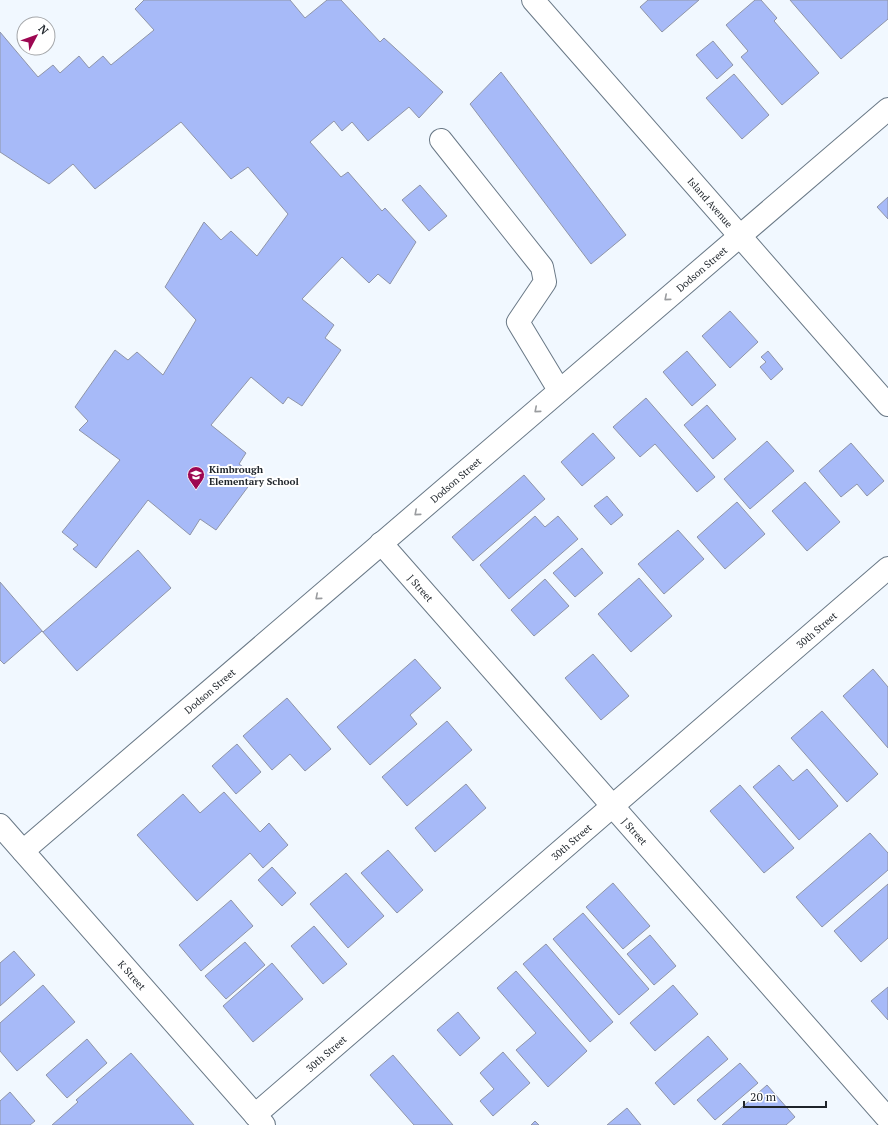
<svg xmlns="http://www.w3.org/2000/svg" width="888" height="1125" viewBox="0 0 888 1125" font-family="'PT Serif',serif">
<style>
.building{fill:#a7baf8;stroke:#8f95a8}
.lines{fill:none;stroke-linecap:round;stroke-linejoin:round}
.minor-casing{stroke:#697886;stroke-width:24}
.minor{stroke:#fff;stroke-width:22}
.oneway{stroke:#9a9c9f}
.labels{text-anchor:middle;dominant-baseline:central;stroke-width:4;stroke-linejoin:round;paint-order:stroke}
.street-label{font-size:10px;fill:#1e242a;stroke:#fff}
.poi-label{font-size:10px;font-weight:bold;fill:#1e242a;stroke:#fff;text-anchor:start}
</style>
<rect width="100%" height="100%" fill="#f1f8ff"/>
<g class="building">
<path d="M144 0H290L305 18 327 0H341L380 42 384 38 443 92 419 118 409 107 368 141 352 122 342 131 334 121 310 142 341 177 348 172 382 211 385 208 416 242 390 284 378 274 369 283 342 257 302 299 334 325 325 338 341 350 302 406 288 397 283 404 251 377 211 425 246 453 239 464 256 476 216 530 200 519 190 535 148 500 96 568 73 549 78 545 62 532 120 460 79 430 88 421 75 407 115 350 128 360 137 352 163 375 196 320 165 287 204 222 221 240 231 231 257 256 288 214 248 167 231 179 181 122 95 189 73 164 49 184 0 152V32L38 77 53 65 60 73 79 56 89 68 103 56 111 65 154 30 135 9Z"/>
<path d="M648 0H699L662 32 640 7Z"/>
<path d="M755 0H761L777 18 774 21 819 73 782 105 741 57 748 51 726 25Z"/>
<path d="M790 0H888V19L841 59Z"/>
<path d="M713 41 733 65 717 79 696 55Z"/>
<path d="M501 72 626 235 591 264 470 104Z"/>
<path d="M734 74 769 115 742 139 706 98Z"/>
<path d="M420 185 447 216 429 231 402 200Z"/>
<path d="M888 197V219L877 207Z"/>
<path d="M730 311 758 342 730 368 702 336Z"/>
<path d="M687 351 716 385 692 406 663 372Z"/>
<path d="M768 351 783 369 771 380 760 367 766 362 761 357Z"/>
<path d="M646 398 715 477 697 492 655 444 640 457 613 427Z"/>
<path d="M707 405 736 439 713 459 684 425Z"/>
<path d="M593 433 615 458 582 486 561 462Z"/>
<path d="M767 441 794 471 750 509 724 479Z"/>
<path d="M851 443 884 481 867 496 857 484 841 497 819 471Z"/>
<path d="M524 475 545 499 473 561 452 537Z"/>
<path d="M805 482 840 522 807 551 772 511Z"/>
<path d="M607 496 623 515 611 525 594 506Z"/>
<path d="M737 502 765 534 725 569 697 537Z"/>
<path d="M535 516 545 527 558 516 578 539 509 599 480 565Z"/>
<path d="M678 530 704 559 664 594 638 564Z"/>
<path d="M582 548 603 573 575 597 553 573Z"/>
<path d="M138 550 171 588 77 671 42 631 4 664 0 660V582L43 632Z"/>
<path d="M639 578 672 616 631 652 598 614Z"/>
<path d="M545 579 569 606 534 636 511 610Z"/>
<path d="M593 654 629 696 601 720 565 678Z"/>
<path d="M415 659 441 688 410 715 417 724 370 765 337 727Z"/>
<path d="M873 669 888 687V748L843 696Z"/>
<path d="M287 698 331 749 305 771 290 754 272 770 243 736Z"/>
<path d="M822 711 878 774 847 802 791 738Z"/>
<path d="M447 721 472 750 407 806 382 777Z"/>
<path d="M237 744 261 772 236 794 212 766Z"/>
<path d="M779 765 793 781 807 769 838 806 799 840 753 787Z"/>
<path d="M466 784 486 808 435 852 415 828Z"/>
<path d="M740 785 794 848 764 873 710 811Z"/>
<path d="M224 792 260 832 269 823 288 845 263 868 250 853 197 901 137 835 183 794 200 813Z"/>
<path d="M870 833 888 853V870L822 927 796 897Z"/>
<path d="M388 850 423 890 397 913 361 873Z"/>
<path d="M272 867 296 893 282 906 258 880Z"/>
<path d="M346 873 384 916 348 948 310 904Z"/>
<path d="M613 883 650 926 623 949 586 907Z"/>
<path d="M888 884V938L861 962 834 931Z"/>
<path d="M231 900 253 926 201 971 179 945Z"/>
<path d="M583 913 649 989 619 1015 553 939Z"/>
<path d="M314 926 347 964 323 984 291 946Z"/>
<path d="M650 935 676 966 654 985 627 954Z"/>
<path d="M245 942 265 965 226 999 205 976Z"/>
<path d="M546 944 613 1022 590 1042 523 964Z"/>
<path d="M14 951 35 975 0 1006V963Z"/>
<path d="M272 963 303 999 253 1042 223 1006Z"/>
<path d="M516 971 587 1051 548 1087 516 1050 536 1033 497 988Z"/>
<path d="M43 985 75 1022 17 1071 0 1051V1023Z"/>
<path d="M673 985 698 1014 655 1051 630 1023Z"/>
<path d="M888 987V1020L871 1001Z"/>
<path d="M458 1012 480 1038 460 1056 437 1030Z"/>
<path d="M708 1036 728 1059 674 1105 655 1083Z"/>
<path d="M87 1039 107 1063 67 1098 46 1075Z"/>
<path d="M503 1052 530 1083 493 1116 480 1101 494 1089 480 1073Z"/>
<path d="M131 1053 194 1125H52L78 1102 76 1100Z"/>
<path d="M393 1055 453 1125H414L370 1075Z"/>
<path d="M740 1063 758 1083 715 1120 697 1100Z"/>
<path d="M767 1085 795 1117 786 1125H722Z"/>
<path d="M10 1092 35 1121 30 1125H0V1101Z"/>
<path d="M627 1108 641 1125H607Z"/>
<path d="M535 1121 539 1125H531Z"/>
</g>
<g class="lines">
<defs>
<g id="minor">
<path id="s1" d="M533 0 888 405"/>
<path d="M441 140 542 267 545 282 518 322 559 390"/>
<path id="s2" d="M381 543 888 1119"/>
<path id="s3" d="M0 825 264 1125"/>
<path id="s4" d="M23 851 888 109"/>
<path id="s5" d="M255 1115 888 568"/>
</g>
</defs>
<use href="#minor" class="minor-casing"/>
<use href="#minor" class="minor"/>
</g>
<defs><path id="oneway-chevron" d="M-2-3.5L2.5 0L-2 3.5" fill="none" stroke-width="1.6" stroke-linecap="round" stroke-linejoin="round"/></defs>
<g class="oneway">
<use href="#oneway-chevron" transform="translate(667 298) rotate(139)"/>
<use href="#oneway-chevron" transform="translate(537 410) rotate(139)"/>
<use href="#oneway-chevron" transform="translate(417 513) rotate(139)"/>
<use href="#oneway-chevron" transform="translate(318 597) rotate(139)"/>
</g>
<defs>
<symbol id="school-pin" viewBox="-11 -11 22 30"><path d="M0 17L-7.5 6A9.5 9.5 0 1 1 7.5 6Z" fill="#9d0752" stroke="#fff"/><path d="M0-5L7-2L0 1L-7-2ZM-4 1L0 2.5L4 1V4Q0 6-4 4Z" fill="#fff"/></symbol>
</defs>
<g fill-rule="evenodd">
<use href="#school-pin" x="186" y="465" width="20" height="27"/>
</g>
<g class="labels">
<g class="street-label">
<text stroke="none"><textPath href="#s1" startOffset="269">Island Avenue</textPath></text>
<text stroke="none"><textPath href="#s4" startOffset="894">Dodson Street</textPath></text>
<text stroke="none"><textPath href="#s4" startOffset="570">Dodson Street</textPath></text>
<text stroke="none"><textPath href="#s2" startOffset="60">J Street</textPath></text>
<text stroke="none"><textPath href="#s5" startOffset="742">30th Street</textPath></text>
<text stroke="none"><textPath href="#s4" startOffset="246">Dodson Street</textPath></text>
<text stroke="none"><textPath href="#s2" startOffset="384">J Street</textPath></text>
<text stroke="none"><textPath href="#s5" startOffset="418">30th Street</textPath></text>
<text stroke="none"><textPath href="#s3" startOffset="200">K Street</textPath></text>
<text stroke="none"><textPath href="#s5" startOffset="94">30th Street</textPath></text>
</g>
<g class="poi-label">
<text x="209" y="469">Kimbrough<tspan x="209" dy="12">Elementary School</tspan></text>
</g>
</g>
<g transform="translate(36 36) rotate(49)"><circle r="19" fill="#ffffff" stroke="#a5a7aa"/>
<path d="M0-3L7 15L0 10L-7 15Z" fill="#9d0752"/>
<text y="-6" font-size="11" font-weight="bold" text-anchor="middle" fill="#1e242a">N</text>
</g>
<path d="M744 1101v6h82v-6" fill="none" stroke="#1e242a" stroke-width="2"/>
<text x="750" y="1101" font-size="12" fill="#1e242a" stroke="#ffffff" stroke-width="3" paint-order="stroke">20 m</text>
</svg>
